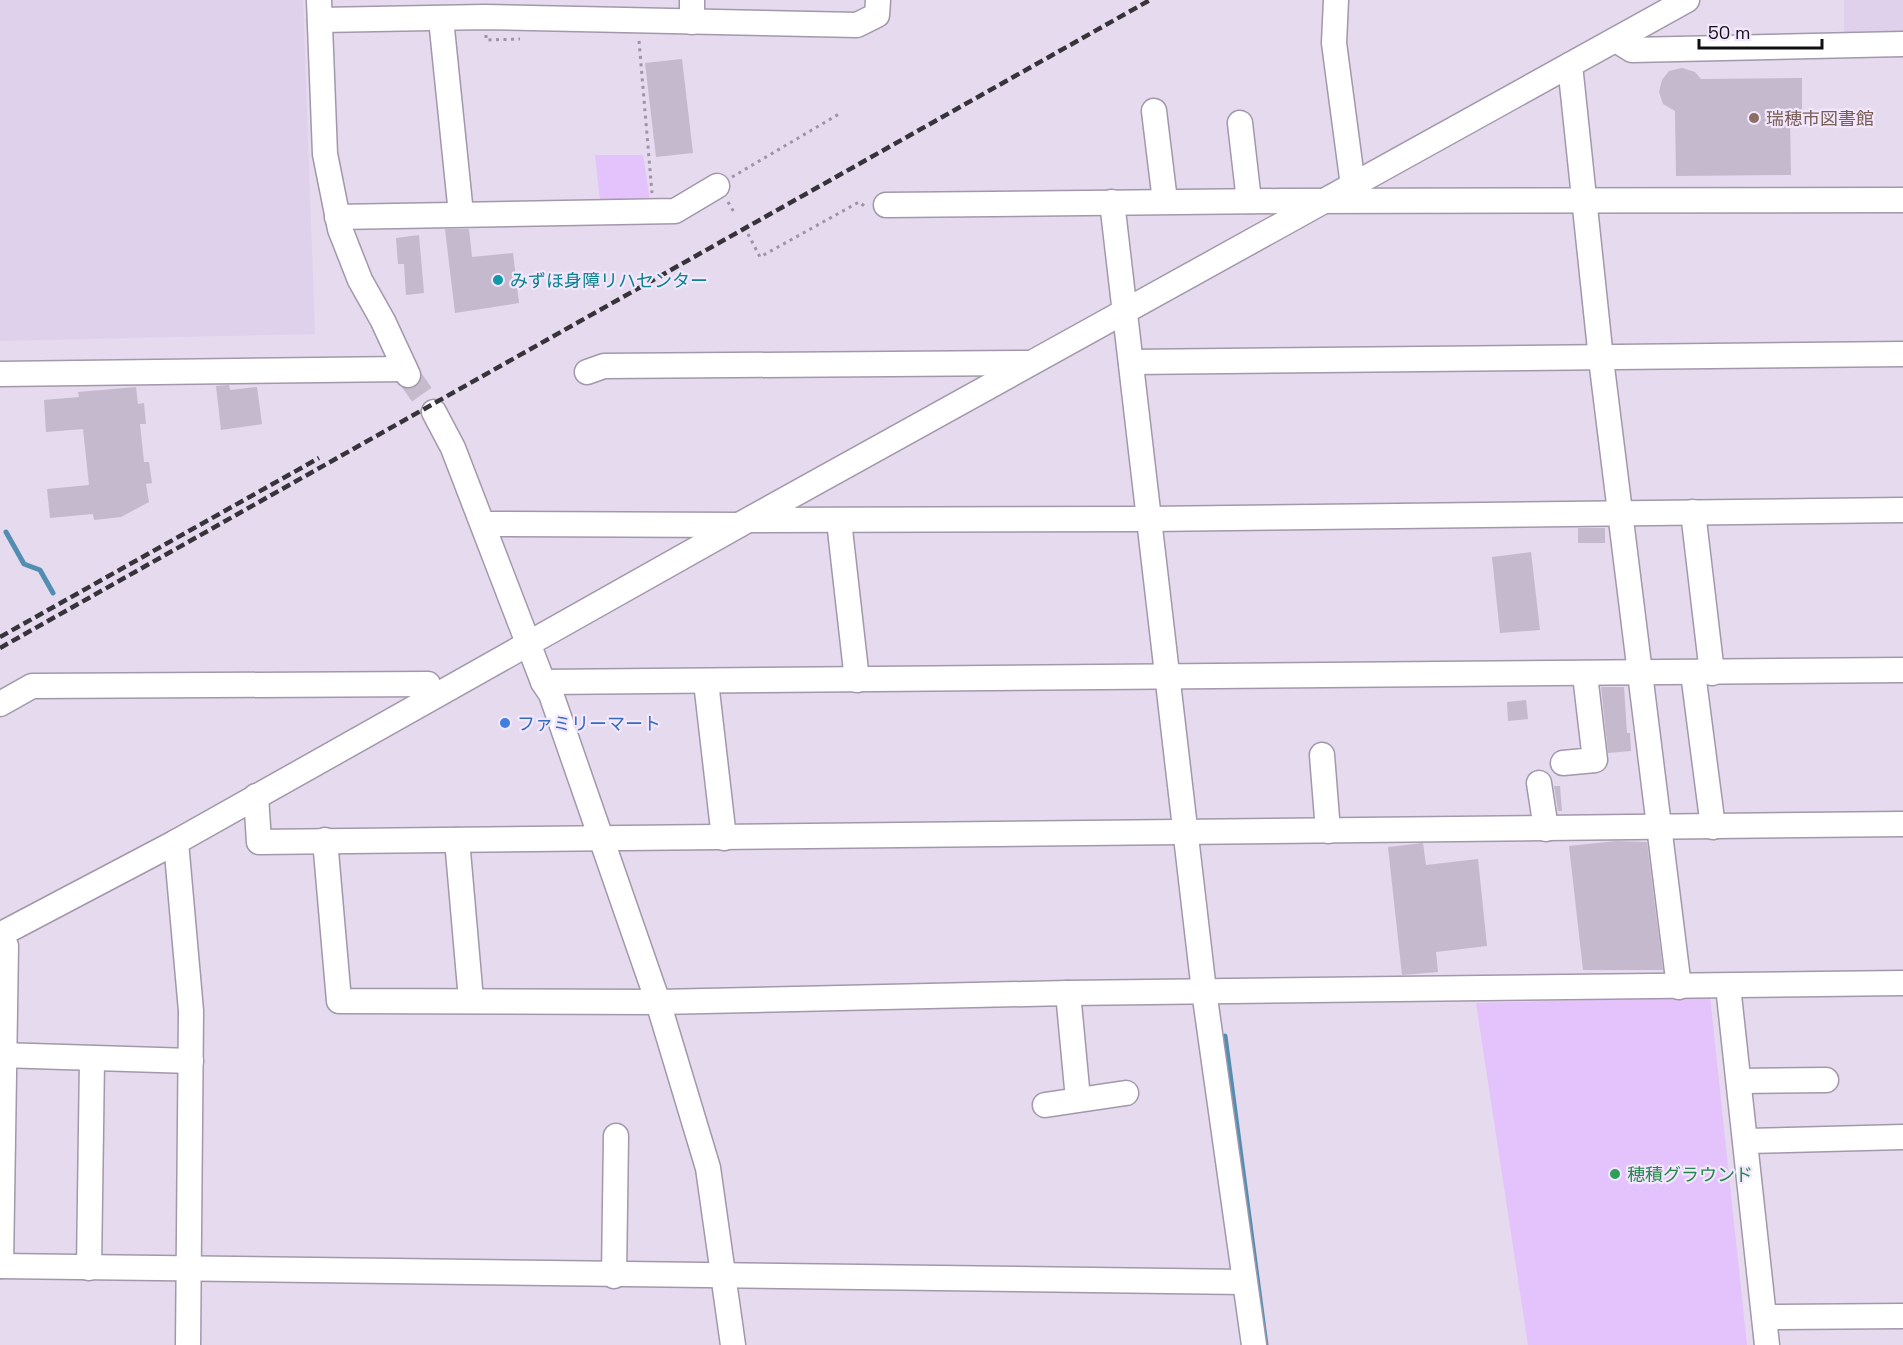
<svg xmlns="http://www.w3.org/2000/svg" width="1903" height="1345" font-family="'Space Grotesk','Noto Sans JP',sans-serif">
<rect width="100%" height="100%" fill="#e5daee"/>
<g fill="#dfd0eb">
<path d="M 0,0 L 303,0 L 315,334 L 0,341 Z"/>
<path d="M 1844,0 L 1903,0 L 1903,38 L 1844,37 Z"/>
</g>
<g fill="#e4c2fc">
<path d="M 595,155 L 643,155 L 650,200 L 600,200 Z"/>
<path d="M 1710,997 L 1747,1345 L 1528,1345 L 1476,1003 Z"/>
</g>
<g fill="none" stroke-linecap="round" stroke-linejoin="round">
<g stroke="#518eb2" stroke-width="5">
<path d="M 6,532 L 24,564 L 40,570 L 53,593"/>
<path d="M 1225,1036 L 1266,1345"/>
</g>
</g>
<g fill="#c4b9cd">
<path d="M 682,59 L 693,153 L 656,157 L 645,63 Z"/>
<path d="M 1682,68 L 1695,72 L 1701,79 L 1802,78 L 1802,120 L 1790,120 L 1791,175 L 1676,176 L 1675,111 L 1663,104 L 1659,92 L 1662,80 L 1669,71 Z"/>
<path d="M 445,229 L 469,229 L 472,257 L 513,253 L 519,303 L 455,313 Z"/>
<path d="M 419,235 L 424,293 L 406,295 L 404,264 L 398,264 L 396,238 Z"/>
<path d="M 229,385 L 230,390 L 257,387 L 262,424 L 221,430 L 216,386 Z"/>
<path d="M 136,387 L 138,404 L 144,403 L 146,424 L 140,424 L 144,462 L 149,462 L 152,483 L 146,484 L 149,502 L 121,517 L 94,520 L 93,514 L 50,518 L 47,489 L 89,485 L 83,429 L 46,432 L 44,400 L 79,397 L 78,392 Z"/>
<rect x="1578" y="528" width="27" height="15"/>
<path d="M 1531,552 L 1540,630 L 1500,633 L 1492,557 Z"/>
<path d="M 1601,687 L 1624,687 L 1627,733 L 1630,733 L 1631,751 L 1608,753 Z"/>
<path d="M 1526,700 L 1528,719 L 1508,721 L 1507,702 Z"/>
<path d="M 1554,786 L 1560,786 L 1562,811 L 1558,811 Z"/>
<path d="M 1616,841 L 1647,842 L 1663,970 L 1583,970 L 1569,846 Z"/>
<path d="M 1423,843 L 1426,865 L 1478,859 L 1487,946 L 1436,952 L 1438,972 L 1402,975 L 1388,847 Z"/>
</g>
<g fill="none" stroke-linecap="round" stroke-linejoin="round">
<path stroke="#c5bbcd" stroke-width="24" stroke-dasharray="24 12" stroke-linecap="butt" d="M 408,375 L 434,412"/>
<g stroke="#a398ab" stroke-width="27">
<g id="minor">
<path d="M 319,0 L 325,154 L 340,229 L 360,280 L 383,321 L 408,375"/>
<path d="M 692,0 L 692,22"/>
<path d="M 1336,0 L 1334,43 L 1353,186"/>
<path d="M 441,19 L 461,214"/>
<path d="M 320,20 L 485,17 L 857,25 L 877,15 L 878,0"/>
<path d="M 1616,40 L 1632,50 L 1903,44"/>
<path d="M 1570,65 L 1601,359 L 1679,987"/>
<path d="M 1154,111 L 1165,201"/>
<path d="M 1240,123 L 1249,201"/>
<path d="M 1112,202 L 1204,991 L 1254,1345"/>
<path d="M 886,205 L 1283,201 L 1903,200"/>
<path d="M 337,217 L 675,211 L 717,186"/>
<path d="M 1131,362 L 1903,354"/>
<path d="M 587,372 L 604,366 L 1028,363"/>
<path d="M 0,374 L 405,369"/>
<path d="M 434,412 L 453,448 L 543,682 L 551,694 L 658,1002 L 708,1168 L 733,1345"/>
<path d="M 1693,512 L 1712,673"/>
<path d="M 750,520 L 1148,519 L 1903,510"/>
<path d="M 839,521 L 857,680"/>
<path d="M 483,524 L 739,525"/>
<path d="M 1693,673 L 1713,827"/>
<path d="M 543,682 L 1903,670"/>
<path d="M 706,682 L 724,838"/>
<path d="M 0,704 L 32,686 L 428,684"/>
<path d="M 1322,755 L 1328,831"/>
<path d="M 1563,763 L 1595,760 L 1585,675"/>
<path d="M 1539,783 L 1546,829"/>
<path d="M 256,796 L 259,842 L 1903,824"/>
<path d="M 325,840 L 339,1001 L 658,1002 L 1068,993 L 1903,983"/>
<path d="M 457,840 L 471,1000"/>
<path d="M 176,842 L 191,1011 L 188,1345"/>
<path d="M 0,938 L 7,931 L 176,842 L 748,520 L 1687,0"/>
<path d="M 1728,986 L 1767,1345"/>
<path d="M 1068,993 L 1078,1099"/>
<path d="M 0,1055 L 191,1061"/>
<path d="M 1740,1081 L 1826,1080"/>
<path d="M 1045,1105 L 1126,1093"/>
<path d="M 1746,1141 L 1903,1137"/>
<path d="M 0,1266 L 1244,1282"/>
<path d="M 1,1266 L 6,946 L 2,937"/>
<path d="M 89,1268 L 92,1059"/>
<path d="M 614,1276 L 616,1136"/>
<path d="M 1765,1317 L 1903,1316"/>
</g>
</g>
<g stroke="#9d94a4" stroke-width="3" stroke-dasharray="3 4.5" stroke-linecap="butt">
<path d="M 486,35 L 486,40 L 520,39"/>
<path d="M 639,41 L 652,193"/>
<path d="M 732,177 L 839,114"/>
<path d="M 728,202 L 735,214"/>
<path d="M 748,234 L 760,257 L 859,202 L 867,208"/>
</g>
<use href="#minor" stroke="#fff" stroke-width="24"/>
<g stroke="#37333b" stroke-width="4.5" stroke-dasharray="9 4.5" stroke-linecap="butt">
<path d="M 0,637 L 319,458"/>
<path d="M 0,648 L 1150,0"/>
</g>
</g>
<circle fill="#8d6e63" stroke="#f2e7fc" stroke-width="2" cx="1754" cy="118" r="6"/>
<circle fill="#0f9aa8" stroke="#f2e7fc" stroke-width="2" cx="498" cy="280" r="6"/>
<circle fill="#3f7fe0" stroke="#f2e7fc" stroke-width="2" cx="505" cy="723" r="6"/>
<circle fill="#2e9e5b" stroke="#f2e7fc" stroke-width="2" cx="1615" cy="1174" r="6"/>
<g text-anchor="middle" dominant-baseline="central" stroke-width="4.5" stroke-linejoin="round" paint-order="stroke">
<g font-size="18" fill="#785e54" stroke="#f2e7fc" text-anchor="start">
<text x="1766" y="118">瑞穂市図書館</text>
</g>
<g font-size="18" fill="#0d838f" stroke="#f2e7fc" text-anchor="start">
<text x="510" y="280">みずほ身障リハセンター</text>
</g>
<g font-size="18" fill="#366cbe" stroke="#f2e7fc" text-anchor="start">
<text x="517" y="723">ファミリーマート</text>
</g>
<g font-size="18" fill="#27864d" stroke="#f2e7fc" text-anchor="start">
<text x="1627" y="1174">穂積グラウンド</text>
</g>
</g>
<path d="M1699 39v9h123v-9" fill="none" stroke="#110e14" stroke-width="3"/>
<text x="1708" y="39" font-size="18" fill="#110e14" stroke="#f2e7fc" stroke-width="4.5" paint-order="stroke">50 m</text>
</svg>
